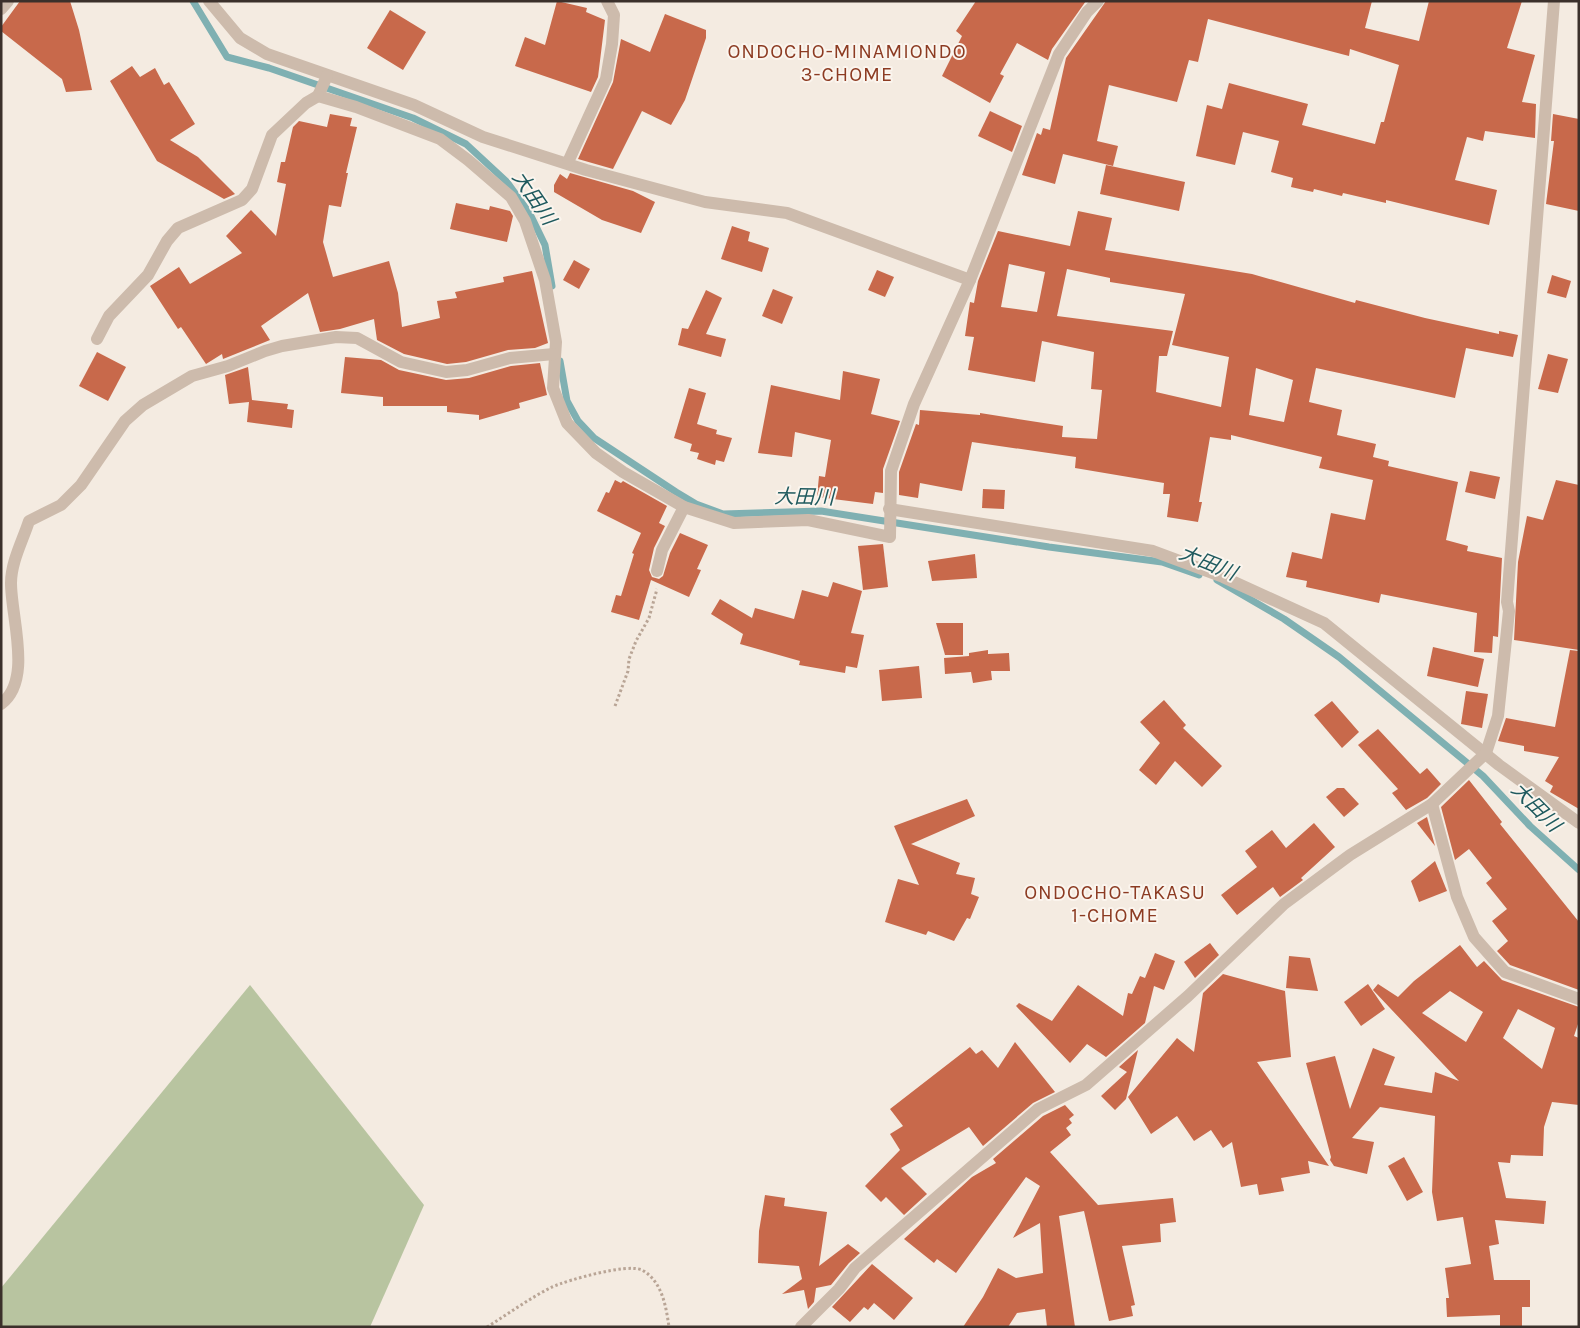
<svg xmlns="http://www.w3.org/2000/svg" width="1580" height="1328" font-family="Karla,'Noto Sans JP',sans-serif">
<rect width="100%" height="100%" fill="#f4ebe1"/>
<path fill="#b8c4a0" d="M 250,985 L 424,1205 L 370,1327 L 1,1327 L 1,1288 Z"/>
<g fill="none" stroke-linecap="round" stroke-linejoin="round">
<g stroke="#7fb0b2" stroke-width="7">
<path d="M 193,1 L 227,57 L 269,68 L 413,118 L 466,144 L 507,182 L 530,214 L 545,245 L 552,286"/>
<path d="M 560,361 L 567,401 L 578,421 L 594,438 L 676,492 L 696,504 L 723,514 L 821,511 L 1049,547 L 1162,562 L 1199,575"/>
<path d="M 1217,580 L 1284,619 L 1339,657 L 1483,776 L 1530,826 L 1579,870"/>
</g>
</g>
<g fill="#c8694b" fill-rule="evenodd">
<path d="M 20,1 L 70,1 L 79,30 L 92,90 L 66,92 L 62,79 L 1,31 L 1,27 Z"/>
<path d="M 557,1 L 587,8 L 586,12 L 605,20 L 598,77 L 591,92 L 515,66 L 525,37 L 545,45 Z"/>
<path d="M 976,1 L 1086,1 L 1052,49 L 1048,60 L 1017,43 L 1000,74 L 1004,76 L 990,103 L 942,76 L 962,36 L 956,31 Z"/>
<path d="M 1106,1 L 1372,1 L 1365,28 L 1419,41 L 1429,1 L 1522,1 L 1507,48 L 1535,55 L 1522,102 L 1536,104 L 1535,138 L 1485,131 L 1483,141 L 1467,137 L 1455,180 L 1497,190 L 1489,225 L 1386,200 L 1386,203 L 1343,193 L 1342,196 L 1314,189 L 1313,192 L 1291,187 L 1293,178 L 1271,172 L 1279,141 L 1243,132 L 1235,165 L 1196,156 L 1207,105 L 1222,109 L 1229,83 L 1308,104 L 1302,125 L 1375,144 L 1381,122 L 1384,122 L 1399,65 L 1350,49 L 1349,56 L 1208,19 L 1198,62 L 1189,60 L 1177,102 L 1109,85 L 1097,141 L 1118,146 L 1113,166 L 1063,154 L 1055,184 L 1022,175 L 1037,133 L 1041,135 L 1043,128 L 1050,130 L 1066,58 Z"/>
<path d="M 390,10 L 426,32 L 403,70 L 367,48 Z"/>
<path d="M 665,14 L 706,30 L 706,38 L 685,100 L 671,125 L 642,111 L 613,169 L 578,159 L 613,82 L 621,39 L 650,52 Z"/>
<path d="M 132,66 L 140,77 L 155,68 L 164,85 L 169,82 L 195,124 L 170,140 L 198,157 L 235,194 L 224,199 L 157,161 L 110,81 Z"/>
<path d="M 990,111 L 1022,126 L 1012,152 L 978,136 Z"/>
<path d="M 330,114 L 352,118 L 350,126 L 357,127 L 346,173 L 348,173 L 341,207 L 329,205 L 323,242 L 333,277 L 389,261 L 398,293 L 402,327 L 440,318 L 437,301 L 457,298 L 455,292 L 504,282 L 503,277 L 532,271 L 548,343 L 535,348 L 508,350 L 466,362 L 447,364 L 404,354 L 377,340 L 374,319 L 340,329 L 320,332 L 308,293 L 261,326 L 270,340 L 223,359 L 222,354 L 206,364 L 181,327 L 178,329 L 150,286 L 179,267 L 190,284 L 242,253 L 226,236 L 251,210 L 276,236 L 286,184 L 277,182 L 281,162 L 285,162 L 293,127 L 299,121 L 327,127 Z"/>
<path d="M 1553,114 L 1579,119 L 1579,211 L 1546,204 L 1554,141 L 1551,141 Z"/>
<path d="M 1106,165 L 1185,182 L 1179,211 L 1100,194 Z"/>
<path d="M 570,173 L 633,191 L 655,202 L 641,233 L 602,220 L 554,192 L 554,185 L 560,174 L 567,179 Z"/>
<path d="M 456,203 L 489,210 L 490,206 L 510,211 L 513,216 L 507,242 L 450,229 Z"/>
<path d="M 1078,211 L 1112,218 L 1105,250 L 1252,274 L 1355,303 L 1356,300 L 1425,318 L 1499,334 L 1499,331 L 1518,335 L 1513,357 L 1466,348 L 1455,398 L 1316,368 L 1309,402 L 1342,410 L 1337,435 L 1376,444 L 1373,457 L 1389,461 L 1388,466 L 1458,482 L 1446,540 L 1468,546 L 1467,551 L 1502,558 L 1498,637 L 1493,636 L 1492,653 L 1474,652 L 1477,613 L 1381,594 L 1379,603 L 1306,587 L 1307,581 L 1286,577 L 1292,552 L 1322,559 L 1331,513 L 1365,520 L 1373,480 L 1319,468 L 1322,457 L 1231,435 L 1231,440 L 1210,437 L 1199,502 L 1202,502 L 1198,522 L 1167,517 L 1170,494 L 1163,494 L 1164,483 L 1075,468 L 1076,457 L 972,442 L 962,491 L 920,483 L 918,498 L 899,495 L 899,472 L 916,424 L 919,425 L 920,410 L 980,415 L 980,413 L 1063,426 L 1062,437 L 1097,439 L 1102,390 L 1091,389 L 1094,352 L 1042,341 L 1035,382 L 968,370 L 974,337 L 965,336 L 970,302 L 974,303 L 978,281 L 998,231 L 1070,246 ZM 1009,264 L 1045,272 L 1037,312 L 1001,307 ZM 1067,269 L 1110,278 L 1110,282 L 1185,294 L 1172,345 L 1229,357 L 1221,407 L 1156,392 L 1159,356 L 1167,356 L 1173,331 L 1057,316 ZM 1256,368 L 1293,380 L 1284,422 L 1249,415 Z"/>
<path d="M 732,226 L 750,232 L 748,241 L 769,248 L 762,272 L 721,259 Z"/>
<path d="M 574,260 L 590,269 L 579,289 L 563,280 Z"/>
<path d="M 877,270 L 894,277 L 885,297 L 868,290 Z"/>
<path d="M 1552,275 L 1571,281 L 1566,298 L 1547,293 Z"/>
<path d="M 773,289 L 793,297 L 782,324 L 762,316 Z"/>
<path d="M 706,290 L 722,298 L 706,334 L 726,339 L 721,357 L 678,345 L 682,328 L 688,329 Z"/>
<path d="M 97,352 L 126,367 L 108,401 L 79,386 Z"/>
<path d="M 1548,354 L 1568,359 L 1558,393 L 1538,389 Z"/>
<path d="M 345,357 L 381,360 L 399,370 L 446,380 L 469,378 L 511,366 L 540,363 L 547,395 L 519,403 L 520,408 L 479,420 L 479,415 L 447,412 L 447,406 L 383,406 L 383,397 L 341,393 Z"/>
<path d="M 248,367 L 252,400 L 288,404 L 287,409 L 294,410 L 292,428 L 247,422 L 249,402 L 229,404 L 225,375 Z"/>
<path d="M 843,371 L 880,379 L 871,414 L 900,421 L 883,469 L 883,493 L 875,492 L 873,504 L 817,497 L 819,476 L 825,477 L 831,440 L 795,432 L 792,457 L 758,453 L 771,385 L 840,400 Z"/>
<path d="M 689,388 L 706,393 L 697,424 L 717,430 L 716,434 L 732,438 L 724,462 L 716,460 L 715,465 L 697,459 L 699,453 L 690,451 L 692,444 L 674,438 Z"/>
<path d="M 1470,471 L 1500,477 L 1495,499 L 1465,492 Z"/>
<path d="M 615,480 L 621,483 L 623,481 L 667,506 L 659,523 L 665,526 L 654,548 L 649,570 L 652,577 L 659,579 L 663,576 L 670,553 L 680,533 L 708,545 L 697,569 L 701,570 L 689,597 L 651,580 L 639,620 L 611,612 L 616,595 L 621,596 L 634,554 L 632,553 L 641,533 L 597,511 L 606,492 L 609,493 Z"/>
<path d="M 1556,480 L 1579,485 L 1579,650 L 1514,640 L 1518,562 L 1527,516 L 1543,520 Z"/>
<path d="M 983,489 L 1005,490 L 1004,509 L 982,508 Z"/>
<path d="M 883,544 L 888,587 L 863,590 L 858,546 Z"/>
<path d="M 975,554 L 977,578 L 932,581 L 928,561 Z"/>
<path d="M 833,582 L 862,591 L 851,633 L 864,635 L 857,668 L 846,666 L 845,673 L 799,665 L 800,661 L 740,644 L 743,634 L 711,614 L 720,599 L 752,618 L 755,608 L 794,619 L 802,590 L 828,597 Z"/>
<path d="M 936,623 L 963,623 L 963,655 L 945,655 Z"/>
<path d="M 1433,647 L 1484,659 L 1478,687 L 1427,676 Z"/>
<path d="M 988,650 L 988,654 L 1009,653 L 1010,671 L 991,671 L 992,680 L 973,683 L 971,672 L 945,674 L 944,658 L 969,656 L 969,653 Z"/>
<path d="M 1570,650 L 1579,651 L 1579,809 L 1550,792 L 1553,786 L 1545,781 L 1559,757 L 1524,751 L 1524,746 L 1498,741 L 1506,718 L 1555,727 Z"/>
<path d="M 919,666 L 922,698 L 882,701 L 879,670 Z"/>
<path d="M 1466,691 L 1488,694 L 1482,728 L 1461,724 Z"/>
<path d="M 1164,700 L 1186,725 L 1183,728 L 1222,766 L 1202,787 L 1175,761 L 1156,785 L 1139,770 L 1160,743 L 1140,722 Z"/>
<path d="M 1332,701 L 1359,732 L 1342,748 L 1314,715 Z"/>
<path d="M 1378,729 L 1420,774 L 1427,768 L 1441,784 L 1427,798 L 1406,810 L 1392,793 L 1398,789 L 1358,745 Z"/>
<path d="M 1469,780 L 1502,822 L 1500,824 L 1579,922 L 1579,990 L 1510,965 L 1497,951 L 1508,941 L 1492,921 L 1507,909 L 1486,883 L 1492,878 L 1469,849 L 1455,860 L 1441,807 Z"/>
<path d="M 1337,788 L 1344,788 L 1359,804 L 1344,817 L 1326,797 Z"/>
<path d="M 967,799 L 975,816 L 911,844 L 960,863 L 956,874 L 975,878 L 971,894 L 979,897 L 970,919 L 967,918 L 954,941 L 928,931 L 926,935 L 885,922 L 898,879 L 919,885 L 894,826 Z"/>
<path d="M 1427,817 L 1435,846 L 1417,823 Z"/>
<path d="M 1314,823 L 1335,847 L 1301,878 L 1303,880 L 1280,897 L 1273,887 L 1237,915 L 1221,895 L 1257,867 L 1245,851 L 1272,830 L 1286,848 Z"/>
<path d="M 1435,861 L 1447,891 L 1419,902 L 1411,881 Z"/>
<path d="M 1210,943 L 1219,955 L 1195,978 L 1184,962 Z"/>
<path d="M 1460,945 L 1477,967 L 1484,961 L 1502,980 L 1579,1007 L 1579,1021 L 1574,1036 L 1579,1038 L 1579,1105 L 1552,1102 L 1544,1127 L 1543,1156 L 1511,1155 L 1510,1163 L 1498,1162 L 1506,1198 L 1546,1201 L 1544,1224 L 1495,1220 L 1499,1244 L 1489,1246 L 1494,1280 L 1530,1280 L 1530,1307 L 1522,1307 L 1522,1327 L 1500,1327 L 1500,1315 L 1447,1317 L 1446,1298 L 1449,1298 L 1445,1268 L 1471,1264 L 1463,1217 L 1437,1221 L 1432,1192 L 1435,1116 L 1380,1107 L 1352,1138 L 1374,1142 L 1367,1174 L 1334,1166 L 1330,1160 L 1331,1157 L 1306,1063 L 1335,1056 L 1350,1109 L 1373,1048 L 1395,1057 L 1384,1085 L 1432,1093 L 1435,1072 L 1459,1081 L 1373,990 L 1378,984 L 1398,997 L 1414,981 ZM 1450,991 L 1483,1012 L 1466,1042 L 1422,1013 ZM 1518,1009 L 1555,1028 L 1542,1069 L 1503,1038 Z"/>
<path d="M 1155,953 L 1175,961 L 1164,990 L 1154,986 L 1145,1023 L 1106,1057 L 1087,1044 L 1070,1063 L 1016,1006 L 1019,1003 L 1052,1021 L 1078,985 L 1123,1016 L 1128,993 L 1132,994 L 1140,976 L 1145,978 Z"/>
<path d="M 1289,956 L 1310,958 L 1318,991 L 1286,988 Z"/>
<path d="M 1223,974 L 1285,991 L 1291,1057 L 1257,1062 L 1329,1166 L 1308,1161 L 1310,1173 L 1281,1178 L 1284,1191 L 1259,1195 L 1257,1184 L 1241,1187 L 1232,1142 L 1223,1148 L 1211,1130 L 1194,1141 L 1177,1116 L 1151,1134 L 1128,1097 L 1177,1038 L 1194,1052 L 1203,993 Z"/>
<path d="M 1368,984 L 1385,1009 L 1361,1026 L 1344,1002 Z"/>
<path d="M 1015,1042 L 1055,1092 L 1033,1103 L 983,1146 L 969,1127 L 901,1168 L 927,1194 L 904,1215 L 886,1197 L 881,1202 L 865,1186 L 900,1150 L 890,1134 L 903,1126 L 890,1109 L 970,1047 L 976,1054 L 982,1050 L 998,1068 Z"/>
<path d="M 1138,1050 L 1126,1099 L 1115,1110 L 1101,1096 L 1127,1072 L 1119,1067 Z"/>
<path d="M 1065,1105 L 1074,1115 L 1069,1119 L 1072,1123 L 1066,1128 L 1071,1135 L 1050,1152 L 1098,1205 L 1173,1198 L 1176,1222 L 1160,1224 L 1161,1242 L 1122,1246 L 1135,1305 L 1131,1306 L 1133,1316 L 1109,1321 L 1084,1211 L 1059,1216 L 1075,1327 L 1047,1327 L 1045,1309 L 1017,1313 L 1008,1327 L 963,1327 L 983,1297 L 998,1268 L 1016,1278 L 1043,1273 L 1040,1223 L 1013,1238 L 1040,1186 L 1026,1177 L 956,1273 L 937,1259 L 934,1263 L 904,1239 L 972,1177 L 996,1163 L 993,1159 L 1043,1116 Z"/>
<path d="M 1404,1157 L 1423,1192 L 1407,1201 L 1388,1166 Z"/>
<path d="M 765,1195 L 785,1198 L 784,1206 L 827,1212 L 819,1266 L 848,1244 L 860,1253 L 849,1263 L 831,1285 L 816,1288 L 814,1302 L 808,1309 L 804,1290 L 782,1294 L 802,1279 L 799,1266 L 758,1263 L 759,1231 Z"/>
<path d="M 872,1264 L 913,1298 L 894,1320 L 874,1303 L 868,1310 L 864,1307 L 850,1322 L 832,1307 Z"/>
</g>
<g fill="none" stroke-linecap="round" stroke-linejoin="round">
<g stroke="#b9a596" stroke-width="3" stroke-dasharray="2.5 2.5" stroke-linecap="butt">
<path d="M 615,706 L 628,671 L 629,659 L 636,641 L 649,618 L 657,589"/>
<path d="M 487,1327 C 508,1314 530,1298 552,1287 C 568,1280 627,1263 642,1270 C 662,1281 666,1306 669,1327"/>
</g>
<g stroke="#cdbbac" stroke-width="12">
<path d="M 209,1 L 240,38 L 267,54 L 414,105 L 483,137 L 586,170 L 705,202 L 787,213 L 970,280"/>
<path d="M 1,9 L 8,1"/>
<path d="M 327,76 L 318,96 L 356,107 L 440,139 L 468,160 L 511,197 L 525,221 L 545,280 L 556,342 L 553,388 L 567,423 L 596,453 L 623,472 L 684,507 L 734,523 L 808,520 L 890,537 L 891,471 L 914,404 L 970,280 L 1059,54 L 1087,12 L 1098,1"/>
<path d="M 568,162 L 606,79 L 612,44 L 614,15 L 607,1"/>
<path d="M 97,339 L 109,316 L 148,275 L 167,241 L 178,228 L 242,200 L 252,189 L 272,135 L 306,103 L 318,96"/>
<path d="M 889,509 L 1153,551 L 1223,577 L 1324,623 L 1499,765 L 1579,823"/>
<path d="M 657,571 L 662,550 L 684,507"/>
<path d="M 1,704 C 33,680 11,618 11,583 C 11,562 23,540 29,521 L 61,505 L 81,485 L 125,421 L 143,405 L 192,376 L 228,366 L 265,351 L 282,346 L 336,337 L 357,338 L 401,362 L 446,372 L 467,370 L 510,358 L 554,354"/>
<path d="M 1432,804 L 1457,897 L 1474,937 L 1505,972 L 1579,999"/>
<path d="M 801,1327 L 839,1289 L 855,1268 L 1038,1109 L 1086,1085 L 1188,996 L 1284,904 L 1350,855 L 1432,804 L 1486,753 L 1498,716 L 1509,611 L 1507,602 L 1554,1"/>
</g>
</g>
<g text-anchor="middle" dominant-baseline="central" stroke-width="4" stroke-linejoin="round" paint-order="stroke">
<g font-size="20" letter-spacing="1" fill="#8c3b22" stroke="#fbf5ee">
<text x="847" y="51">ONDOCHO-MINAMIONDO<tspan x="847" dy="23">3-CHOME</tspan></text>
<text x="1115" y="892">ONDOCHO-TAKASU<tspan x="1115" dy="23">1-CHOME</tspan></text>
</g>
<g font-size="20" font-style="italic" fill="#1f5a5e" stroke="#fbf5ee">
<text transform="translate(534 198) rotate(56)">大田川</text>
<text transform="translate(804 497) rotate(1)">大田川</text>
<text transform="translate(1208 563) rotate(22)">大田川</text>
<text transform="translate(1536 807) rotate(45)">大田川</text>
</g>
</g>
<rect width="1580" height="1328" fill="none" stroke="#3b302b" stroke-width="5"/>
</svg>
